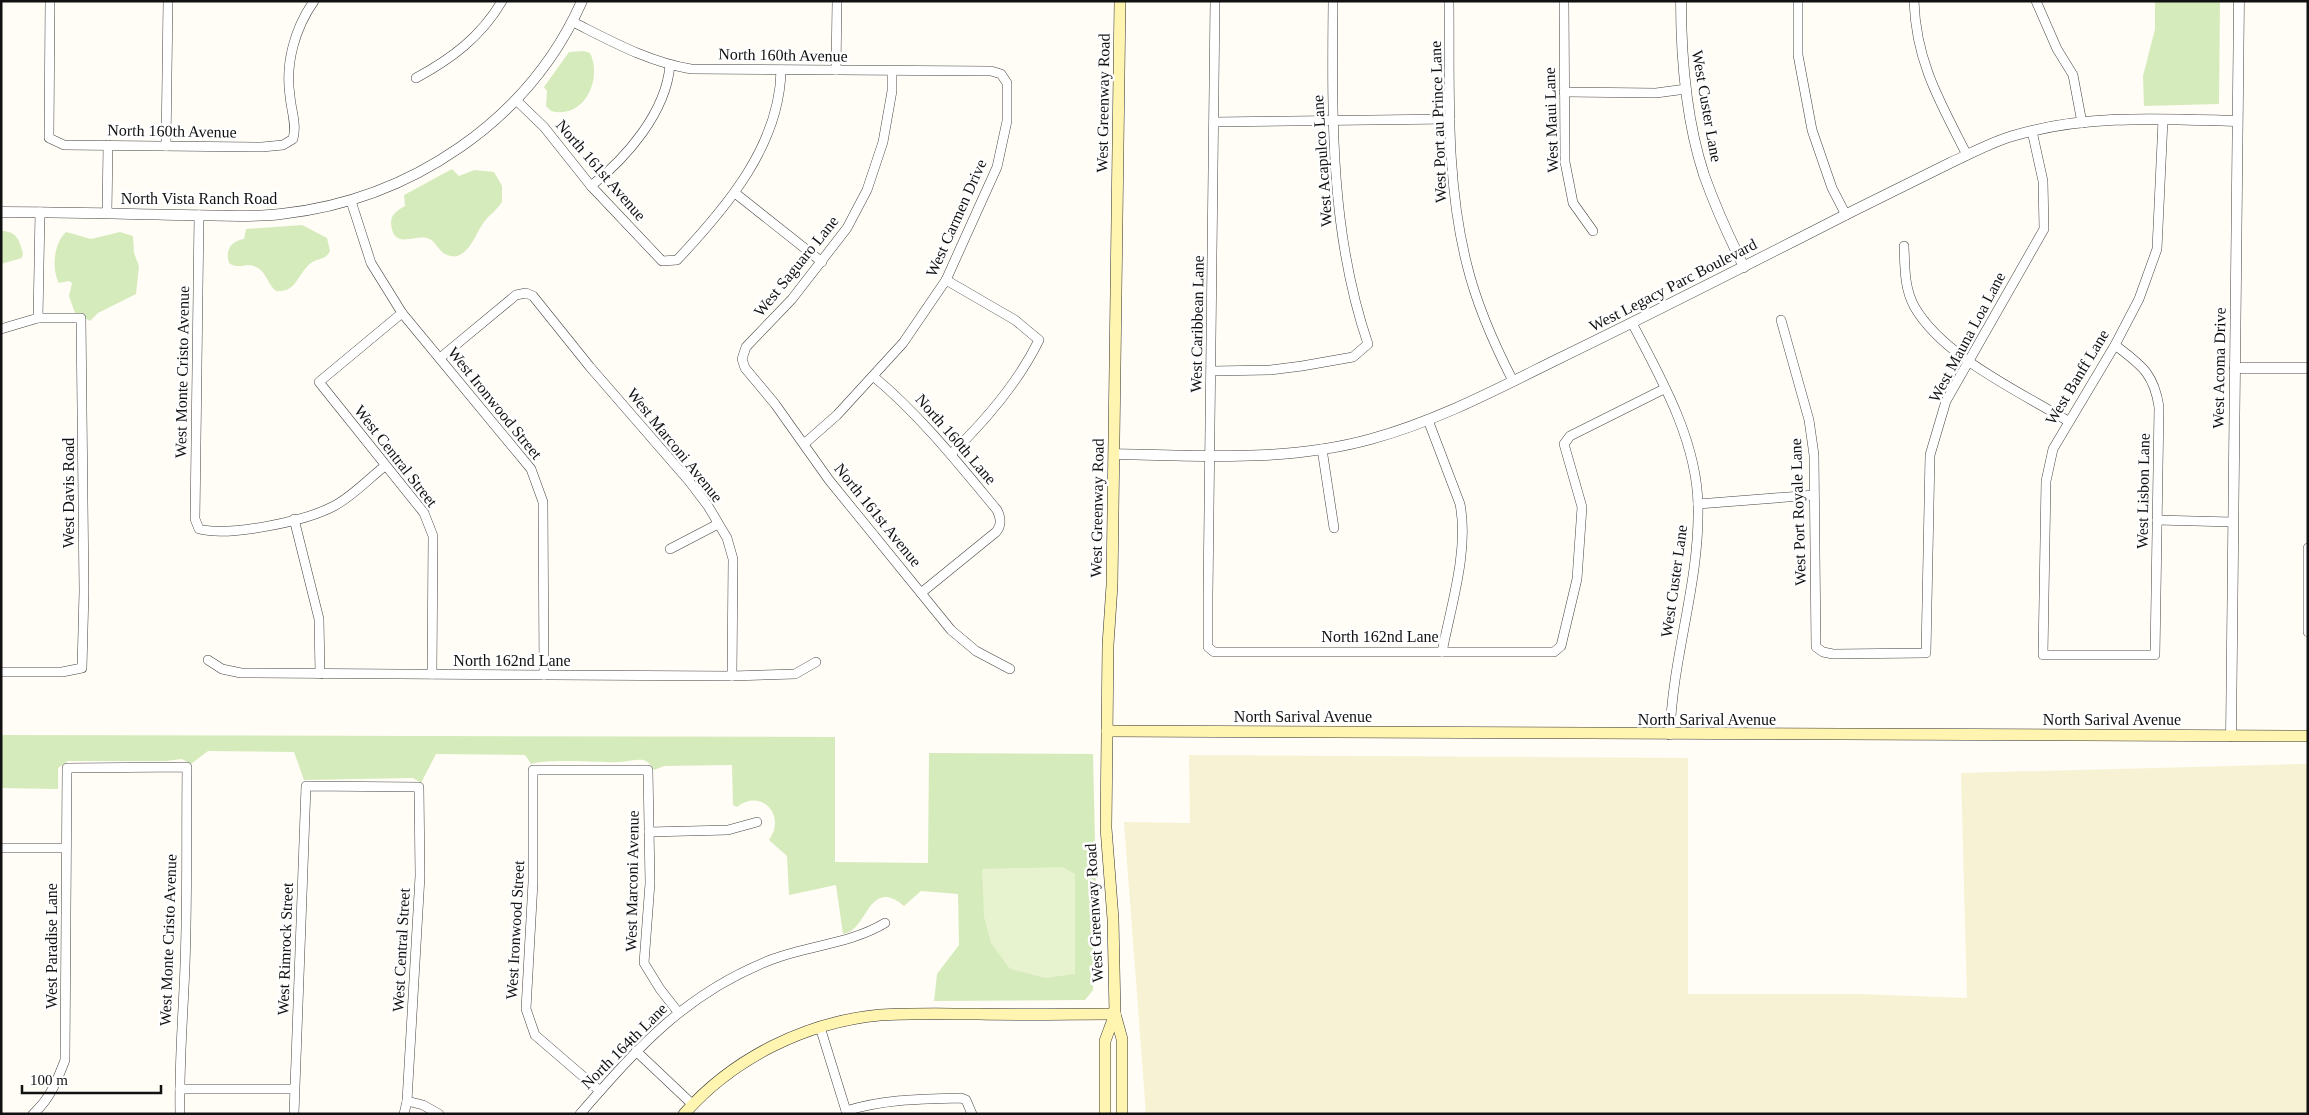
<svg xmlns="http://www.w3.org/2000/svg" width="2309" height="1115" font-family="'Times New Roman',serif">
<rect width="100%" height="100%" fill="#fffdf5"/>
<path fill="#f6f2d3" d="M 1189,755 L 1688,758 L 1688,994 L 1860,994 L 1967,998 L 1961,773 L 2308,764 L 2308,1114 L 1146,1114 L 1124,822 L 1190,823 Z"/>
<g fill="#d6ebbc">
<path d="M 2155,1 L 2220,1 L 2219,104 L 2144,106 L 2143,76 L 2155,29 Z"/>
<path d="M 584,51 L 590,53 C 603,79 584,120 551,111 L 546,106 L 547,91 L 544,87 L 569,52 Z"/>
<path d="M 452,169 L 459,176 L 474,170 L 494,172 L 502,186 L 502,202 C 497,210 489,215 484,222 C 475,234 467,263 447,255 C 438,252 436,240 427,238 C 413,235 393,250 391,223 C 391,214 398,210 405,206 L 404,195 Z"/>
<path d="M 302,225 L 327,238 L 330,251 C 326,260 318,258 311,263 C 297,274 297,293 276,291 C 268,285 266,271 256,267 C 247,262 238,270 229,263 C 225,250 231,241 244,239 L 246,229 Z"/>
<path d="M 1,231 C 17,231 19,240 23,253 L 22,258 L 1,264 Z"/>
<path d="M 66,232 L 91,239 L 120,232 L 133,236 L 134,253 L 139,266 L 136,294 L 98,313 L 90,321 L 75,313 L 69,296 L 72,283 L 69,281 L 59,283 C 51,269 54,243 66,232 Z"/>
<path d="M 1,735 L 835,737 L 835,862 L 928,863 L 929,753 L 1093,754 L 1096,885 L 1093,909 L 1093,990 L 1085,1000 L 934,1001 L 937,974 L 959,945 L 958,894 L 921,891 L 904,906 C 868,876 868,931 843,934 L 836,885 L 789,895 L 787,856 L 769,840 C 787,815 761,788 737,807 L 733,805 L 732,765 L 664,766 L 654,770 C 651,765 649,762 643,760 C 635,759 627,762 620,762 C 597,763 550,758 531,764 L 525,755 L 436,754 L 421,783 L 413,778 L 304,780 L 294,752 L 208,751 L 191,764 L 182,759 L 166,761 L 68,761 L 58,768 L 58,789 L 1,788 Z"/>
</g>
<path fill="#e7f2ce" d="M 1062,867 L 1075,874 L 1075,974 L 1045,978 L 1010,969 L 991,943 L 984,917 L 982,869 Z"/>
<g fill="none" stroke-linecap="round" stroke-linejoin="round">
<g stroke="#444" stroke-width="10">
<g id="minor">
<path d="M 50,1 L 49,138 L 64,145 L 262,147 L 283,145 L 293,139 C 297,124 291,110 290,96 C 285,63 295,28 314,1"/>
<path d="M 1215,1 L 1208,595 L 1208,647 L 1214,652 L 1554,652 L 1561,646 L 1577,579 L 1582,507 L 1564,444 L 1570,436 L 1664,389"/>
<path d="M 1449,1 C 1450,89 1445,179 1467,265 C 1477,306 1494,344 1513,381"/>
<path d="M 1564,1 L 1565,162 L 1573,203 L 1593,231"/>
<path d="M 1798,1 L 1798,55 L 1812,130 L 1832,188 L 1846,215"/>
<path d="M 1914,1 C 1916,62 1940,102 1967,155"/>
<path d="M 2036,1 L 2057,49 L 2073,75 L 2082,123"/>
<path d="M 573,22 C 611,41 648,62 691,69 L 991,71 L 1001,74 L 1007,83 L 1007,121 L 997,167 L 946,280 L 903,343 L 837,415 L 804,444"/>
<path d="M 836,70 L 837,1"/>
<path d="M 892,71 L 892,91 L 883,142 L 867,190 L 847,228 L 792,299 L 746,347 L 742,359 L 745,368 L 775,404 L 829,480 L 951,630 L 976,651 L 1010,669"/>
<path d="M 416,78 C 451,59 481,37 502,1"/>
<path d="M 1564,92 L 1656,93 L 1686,89"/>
<path d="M 516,100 L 544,127 L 591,186 L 662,261 L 677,260 C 726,208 780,145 781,70"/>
<path d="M 1214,122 L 1450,119"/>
<path d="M 166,146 L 168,1"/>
<path d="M 591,186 C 626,158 666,113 670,65"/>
<path d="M 735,193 L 822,262"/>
<path d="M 351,201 L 371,263 L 402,313 L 531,469 L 543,502 L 544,675"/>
<path d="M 107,213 L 108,145"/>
<path d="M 199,215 L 195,519 L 199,529 C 230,537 306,521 334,506 C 353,496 368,479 385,466"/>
<path d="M 1904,246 C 1905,267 1904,287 1914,306 C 1942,356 2020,392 2068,421"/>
<path d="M 946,280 L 1015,320 L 1039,340 C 1018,383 985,421 951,454"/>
<path d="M 402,313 L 319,382 L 424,513 L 433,536 L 432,674"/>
<path d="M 38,318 L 40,212"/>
<path d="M 1781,320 L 1809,420 L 1814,455 L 1816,647 L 1823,652 L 1833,654 L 1926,653 L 1930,455 L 1946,401 L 2044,229 L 2043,181 L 2032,131"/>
<path d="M 1632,323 C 1661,378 1697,441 1698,505 C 1700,583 1672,657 1670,735"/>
<path d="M 1,329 L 38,318 L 81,318 L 84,591 L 82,668 L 62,672 L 1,672"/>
<path d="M 2115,345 C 2141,365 2154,373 2159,407 L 2155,655 L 2043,655 L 2046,481 L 2053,449 L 2115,345 L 2139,299 L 2157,249 L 2163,120"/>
<path d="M 440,358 L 516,295 L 526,293 L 533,296 L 590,367 L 689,481 L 708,506 L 727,538 L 733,559 L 732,676"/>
<path d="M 1212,371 L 1270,370 L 1302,366 L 1353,357 L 1368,344 C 1330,233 1332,118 1333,1"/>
<path d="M 873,376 C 920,415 958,463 997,510 C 1001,518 1002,525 996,532 L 921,593"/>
<path d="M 1428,420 L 1460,504 C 1469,550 1451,606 1442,652"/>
<path d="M 1322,449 L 1334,528"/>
<path d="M 1698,504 L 1814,495"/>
<path d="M 294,519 L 319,619 L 320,674"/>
<path d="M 2157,520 L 2232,522"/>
<path d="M 2308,548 L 2308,632"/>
<path d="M 670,549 L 718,524"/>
<path d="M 208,660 L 222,669 L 241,673 L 732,676 L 795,674 L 816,662"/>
<path d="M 649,832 L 728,830 L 757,822"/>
<path d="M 1,848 L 66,848"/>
<path d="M 820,1027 L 847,1114"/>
<path d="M 636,1051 L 692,1104"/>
<path d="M 180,1089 L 294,1089"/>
<path d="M 600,1091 L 535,1035 L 526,1009 L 533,882 L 533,770 L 648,770 L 650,883 L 644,963 L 660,989 L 678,1012"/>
<path d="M 407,1101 L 423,1105 L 439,1114"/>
<path d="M 846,1111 C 884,1099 921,1099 961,1098 L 966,1100 L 972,1114"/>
<path d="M 33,1114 C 50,1099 57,1081 65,1060 L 67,768 L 187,767 C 186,841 188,915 184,988 C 182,1030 179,1072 180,1114"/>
<path d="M 294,1114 L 306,786 L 419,787 L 420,876 L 407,1101 L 404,1114"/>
<path d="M 580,1114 C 639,1046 687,992 773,959 C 810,945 850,944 885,923"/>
</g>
</g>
<g stroke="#444" stroke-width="11">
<g id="tertiary">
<path d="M 1681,1 C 1681,59 1686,120 1704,175 C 1715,206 1729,237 1744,267"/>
<path d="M 1,212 C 62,212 122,214 183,215 C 216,215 249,218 281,214 C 410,200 529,121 582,1"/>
<path d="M 2235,368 L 2308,368"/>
<path d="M 1114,454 C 1200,456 1288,462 1371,439 C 1437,421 1497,389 1558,359 C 1657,311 1755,261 1853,211 C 1886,195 1918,179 1950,163 C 1972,153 1993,141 2016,135 C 2088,114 2164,119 2237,121"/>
<path d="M 2231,736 L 2239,1"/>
</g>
</g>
<g stroke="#333" stroke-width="12">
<g id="secondary">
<path d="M 1120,1 L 1112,585 L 1108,645 L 1106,828 L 1113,919 L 1115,1014 L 1122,1039 L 1122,1114"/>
<path d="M 1107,731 L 2308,736"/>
<path d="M 684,1114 C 733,1058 806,1022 880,1015 C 912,1013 946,1014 979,1014 C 1024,1015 1070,1014 1115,1014"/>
<path d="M 1105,1114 L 1105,1041 L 1115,1014"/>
</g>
</g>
<use href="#minor" stroke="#fff" stroke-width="9"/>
<use href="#tertiary" stroke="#fff" stroke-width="10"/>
<use href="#secondary" stroke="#fff4b0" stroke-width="11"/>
</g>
<g text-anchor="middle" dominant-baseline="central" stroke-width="5" stroke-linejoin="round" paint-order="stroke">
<g font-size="16" fill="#111" stroke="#fff">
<text transform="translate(783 55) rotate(1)">North 160th Avenue</text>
<text transform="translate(1103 103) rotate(-89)">West Greenway Road</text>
<text transform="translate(1707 106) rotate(80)">West Custer Lane</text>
<text transform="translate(1551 120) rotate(-92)">West Maui Lane</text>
<text transform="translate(1438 122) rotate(-92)">West Port au Prince Lane</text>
<text transform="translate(172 131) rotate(1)">North 160th Avenue</text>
<text transform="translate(1322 161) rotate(-94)">West Acapulco Lane</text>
<text transform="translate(601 170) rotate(49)">North 161st Avenue</text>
<text x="199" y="198">North Vista Ranch Road</text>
<text transform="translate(956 218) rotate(-66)">West Carmen Drive</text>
<text transform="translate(796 266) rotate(-51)">West Saguaro Lane</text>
<text transform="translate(1673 285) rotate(-27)">West Legacy Parc Boulevard</text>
<text transform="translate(1197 324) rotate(-89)">West Caribbean Lane</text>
<text transform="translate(1967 337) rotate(-62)">West Mauna Loa Lane</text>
<text transform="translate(2219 368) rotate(-89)">West Acoma Drive</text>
<text transform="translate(182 372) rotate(-89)">West Monte Cristo Avenue</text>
<text transform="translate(2077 377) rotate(-59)">West Banff Lane</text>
<text transform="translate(495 403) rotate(51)">West Ironwood Street</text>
<text transform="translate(956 439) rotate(49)">North 160th Lane</text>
<text transform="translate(675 445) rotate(51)">West Marconi Avenue</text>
<text transform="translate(396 456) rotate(52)">West Central Street</text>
<text transform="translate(2143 491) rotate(-89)">West Lisbon Lane</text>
<text transform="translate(68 493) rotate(-90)">West Davis Road</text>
<text transform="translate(1097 508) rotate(-89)">West Greenway Road</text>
<text transform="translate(1798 512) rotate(-92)">West Port Royale Lane</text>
<text transform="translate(878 515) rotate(51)">North 161st Avenue</text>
<text transform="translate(1674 581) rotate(-82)">West Custer Lane</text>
<text x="1380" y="636">North 162nd Lane</text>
<text x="512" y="660">North 162nd Lane</text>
<text x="1303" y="716">North Sarival Avenue</text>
<text x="1707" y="719">North Sarival Avenue</text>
<text x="2112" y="719">North Sarival Avenue</text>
<text transform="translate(632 881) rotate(-89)">West Marconi Avenue</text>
<text transform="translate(1094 913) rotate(-93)">West Greenway Road</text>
<text transform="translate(515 930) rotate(-87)">West Ironwood Street</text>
<text transform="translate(168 940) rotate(-88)">West Monte Cristo Avenue</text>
<text transform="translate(51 946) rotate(-90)">West Paradise Lane</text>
<text transform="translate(285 949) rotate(-88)">West Rimrock Street</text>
<text transform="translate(401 950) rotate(-87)">West Central Street</text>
<text transform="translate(624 1046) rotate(-45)">North 164th Lane</text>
</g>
</g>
<rect width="2309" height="1115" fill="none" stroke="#111111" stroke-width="5"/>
<path d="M22 1085v8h139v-8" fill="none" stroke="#111111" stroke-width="2.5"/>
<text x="30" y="1085" font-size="15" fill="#111111" stroke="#ffffff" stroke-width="4" paint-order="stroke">100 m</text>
</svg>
